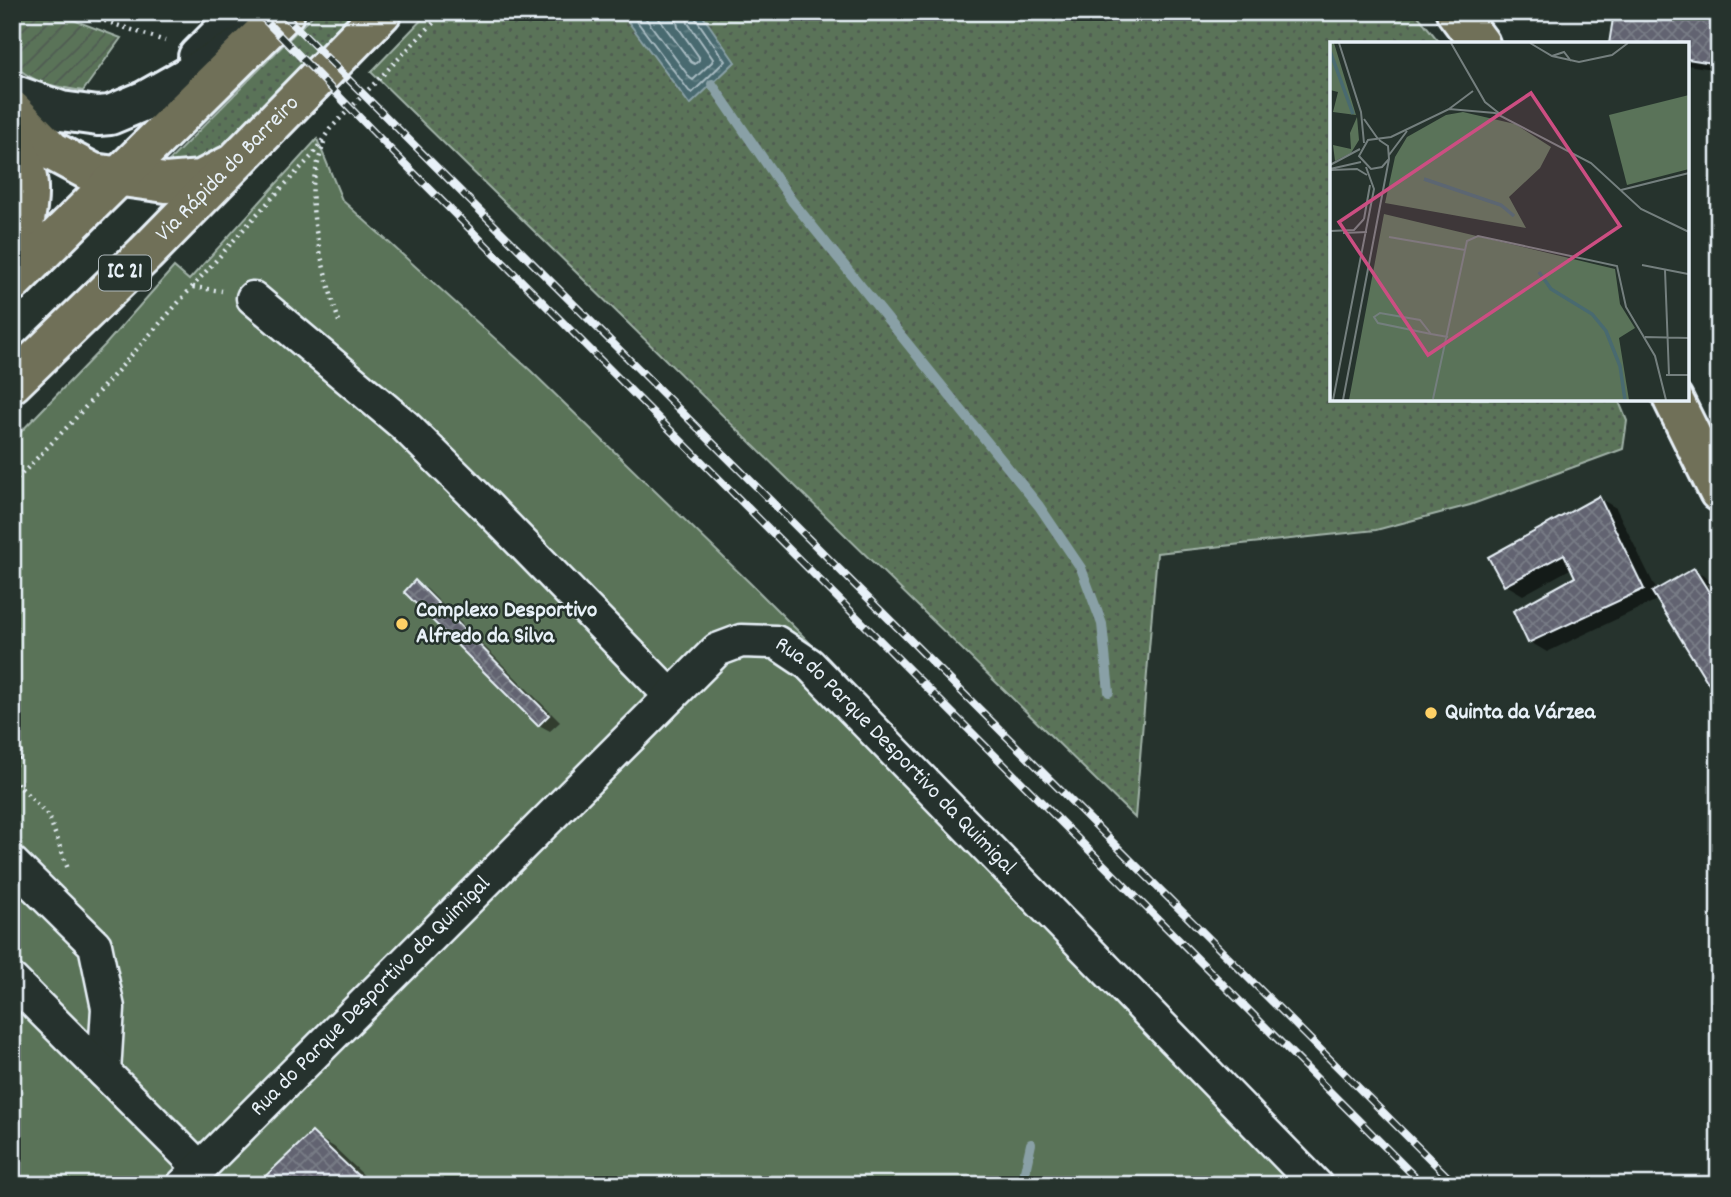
<svg xmlns="http://www.w3.org/2000/svg" width="1731" height="1197" font-family="Dekko,sans-serif">
<defs>
<pattern id="grass-dots" width="8" height="8" patternUnits="userSpaceOnUse" patternTransform="scale(1.75)"><rect width="8" height="8" fill="#5a7359"/><path d="M2 2h.1M6 6h.1" fill="none" stroke="#4f5b51" stroke-width="1.8" stroke-linecap="round"/></pattern>
<pattern id="garden-furrows" width="10" height="10" patternUnits="userSpaceOnUse" patternTransform="scale(1.75)"><rect width="10" height="10" fill="#5a7359"/><path d="M-1 1l2-2M0 10L10 0M9 11l2-2" fill="none" stroke="#4f5b51"/></pattern>
<pattern id="water-ripples" width="26" height="14" patternUnits="userSpaceOnUse" patternTransform="scale(1.75)"><rect width="26" height="14" fill="#496a70"/><path d="M2 4q2-2 4 0t4 0M15 11q2-2 4 0t4 0" fill="none" stroke="#638085"/></pattern>
<pattern id="building-cross-hatch" width="8" height="8" patternUnits="userSpaceOnUse" patternTransform="scale(1.75)"><rect width="8" height="8" fill="#626471"/><path d="M0 0l8 8M0 8l8-8" fill="none" stroke="#787b86"/></pattern>
</defs>
<rect width="100%" height="100%" fill="#26332d"/>
<filter id="ink" filterUnits="userSpaceOnUse"><feTurbulence type="fractalNoise" baseFrequency=".0143" numOctaves="2"/><feDisplacementMap in="SourceGraphic" scale="14" xChannelSelector="R" yChannelSelector="G"/><feConvolveMatrix kernelMatrix="1 2 1 2 8 2 1 2 1" color-interpolation-filters="sRGB"/></filter>
<g filter="url(#ink)">
<g fill="url(#grass-dots)" stroke="#a1b2a8" stroke-width="2">
<path d="M 316,12 L 362,12 L 222,159 L 162,168 Z"/>
<path d="M 429,12 L 1415,12 L 1441,44 L 1332,44 L 1332,399 L 1618,399 L 1627,421 L 1623,449 L 1470,505 L 1376,530 L 1157,553 L 1135,818 L 371,72 Z"/>
</g>
<path fill="url(#garden-furrows)" stroke="#a1b2a8" stroke-width="2" d="M 12,12 L 62,12 L 68,18 L 121,38 L 83,91 C 52,86 37,85 12,64 Z"/>
<path fill="#5a7359" stroke="#a1b2a8" stroke-width="2" d="M 317,139 L 342,200 L 531,371 L 752,585 L 830,663 L 807,685 L 1300,1185 L 12,1185 L 12,441 L 105,345 L 174,267 L 189,280 Z"/>
<path fill="url(#water-ripples)" stroke="#89a0a6" stroke-width="2" d="M 621,12 L 700,12 L 735,62 L 690,105 Z"/>
<g fill="#0007">
<path d="M 1719,12 L 1719,70 L 1687,65 L 1687,44 Z"/>
<path d="M 1599,498 L 1616,508 L 1657,591 L 1694,570 L 1706,576 L 1719,598 L 1719,695 L 1716,693 L 1659,599 L 1547,652 L 1530,642 L 1577,578 L 1572,568 L 1523,595 L 1506,585 Z"/>
<path d="M 416,583 L 427,589 L 560,722 L 550,731 L 539,725 Z"/>
<path d="M 312,1134 L 334,1147 L 374,1185 L 258,1185 Z"/>
</g>
<g fill="none" stroke-linecap="round" stroke-linejoin="round">
<g stroke="#a8bbc2" stroke-width="2">
<path d="M 630,12 L 689,91 L 692,93 L 725,61 L 696,19 L 694,12"/>
<path d="M 641,12 L 690,78 L 693,80 L 712,62 L 713,59 L 688,23 L 686,12"/>
<path d="M 654,12 L 691,62 L 695,64 L 699,60 L 699,57 L 678,27 L 675,12"/>
</g>
<g stroke="#89a0a6" stroke-width="10">
<path d="M 712,84 L 792,201 L 1039,506 L 1081,568 L 1102,624 L 1109,692"/>
<path d="M 1022,1185 L 1031,1144"/>
</g>
</g>
<g fill="url(#building-cross-hatch)" stroke="#e8f1f8" stroke-width="2">
<path d="M 1614,12 L 1719,12 L 1719,30 L 1713,63 L 1687,59 L 1687,44 L 1609,44 Z"/>
<path d="M 1599,496 L 1644,589 L 1528,643 L 1513,611 L 1575,577 L 1564,554 L 1504,586 L 1488,557 Z"/>
<path d="M 1694,568 L 1719,608 L 1719,692 L 1715,694 L 1652,592 Z"/>
<path d="M 415,580 L 549,715 L 538,726 L 404,592 Z"/>
<path d="M 312,1132 L 368,1185 L 256,1185 Z"/>
</g>
<g fill="none" stroke-linecap="round" stroke-linejoin="round">
<g stroke="#e8f1f8" stroke-width="37">
<g id="minor">
<path d="M 253,298 L 404,425 L 486,506 L 671,696"/>
<path d="M 12,863 L 95,945 L 108,1008 L 104,1072"/>
<path d="M 12,980 L 200,1168"/>
<path id="s1" d="M 183,1185 L 717,650 L 741,641 L 776,642 L 809,664 L 1316,1185"/>
</g>
</g>
<g stroke="#e8f1f8" stroke-width="44">
<g id="tertiary">
<path d="M 198,57 L 243,12"/>
<path d="M 12,94 L 61,111 L 98,116 L 110,115 L 146,100 L 244,45"/>
</g>
</g>
<g stroke="#e8f1f8" stroke-width="44">
<g id="primary">
<path d="M 1456,12 L 1480,44"/>
<path d="M 1673,399 L 1719,492"/>
</g>
</g>
<g stroke="#e8f1f8" stroke-width="44">
<g id="trunk">
<path d="M 12,110 L 52,151 L 93,173 L 166,183 L 201,180 L 228,166"/>
<path d="M 12,136 C 18,152 28,170 28,188 C 29,206 21,246 12,262"/>
<path d="M 12,282 L 285,12"/>
<path id="s2" d="M 12,383 L 145,254 L 382,12"/>
</g>
</g>
<g stroke="#e8f1f8" stroke-width="4.5" stroke-dasharray="2 5" stroke-linecap="butt">
<path d="M 78,12 L 165,41"/>
<path d="M 324,142 C 320,156 315,171 313,185 C 309,222 329,289 340,325"/>
<path d="M 193,287 L 222,291"/>
<path d="M 12,484 L 72,422 L 259,212 L 311,157 L 330,129 L 444,12"/>
<path d="M 12,732 C 22,744 25,756 12,767"/>
<path d="M 12,778 L 49,817 L 68,869"/>
</g>
<use href="#minor" stroke="#26332d" stroke-width="32"/>
<use href="#tertiary" stroke="#26332d" stroke-width="38"/>
<use href="#primary" stroke="#706f59" stroke-width="38"/>
<use href="#trunk" stroke="#706f59" stroke-width="38"/>
<g stroke="#e8f1f8" stroke-width="8">
<g id="rail">
<path d="M 257,12 L 397,156 L 1423,1185"/>
<path d="M 281,12 L 1456,1185"/>
</g>
</g>
<use href="#rail" stroke="#26332d" stroke-width="5" stroke-dasharray="16" stroke-linecap="butt"/>
</g>
</g>
<g fill="#ffd166" stroke="#26332d" stroke-width="2.5">
<circle cx="402" cy="624" r="7"/>
<circle cx="1431" cy="713" r="7"/>
</g>
<g text-anchor="middle" dominant-baseline="central" stroke-width="5" stroke-linejoin="round" paint-order="stroke">
<rect fill="#26332d" stroke="#aeb8bb" stroke-width="2" x="99" y="255.5" width="52" height="35" rx="5"/>
<g font-size="21" font-weight="bold" fill="#e8f1f8">
<text x="125" y="273">IC 21</text>
</g>
<g font-size="23" fill="#e8f1f8" stroke="#26332d">
<text stroke="none"><textPath href="#s2" startOffset="304">Via Rápida do Barreiro</textPath></text>
<text stroke="none"><textPath href="#s1" startOffset="982">Rua do Parque Desportivo da Quimigal</textPath></text>
<text stroke="none"><textPath href="#s1" startOffset="266">Rua do Parque Desportivo da Quimigal</textPath></text>
</g>
<g font-size="23" font-weight="bold" fill="#e8f1f8" stroke="#26332d" text-anchor="start">
<text x="416" y="611">Complexo Desportivo<tspan x="416" dy="26">Alfredo da Silva</tspan></text>
<text x="1445" y="713">Quinta da Várzea</text>
</g>
</g>
<g transform="translate(1330 42)">
<rect width="359" height="359" fill="#26332d"/>
<path d="M 0,1 L 4,1 L 26,73 L 3,70 L 8,50 L 0,48 ZM 133,70 L 185,82 L 221,105 L 210,126 L 179,155 L 196,186 L 55,161 L 65,115 L 77,95 L 116,73 ZM 27,75 L 29,98 L 21,111 L 5,119 L 3,103 L 21,107 L 20,91 Z" fill="#5a7359"/>
<path d="M 359,53 L 359,127 L 297,143 L 279,73 Z" fill="#5a7359"/>
<path d="M 54,172 L 285,227 L 290,262 L 305,286 L 289,296 L 299,358 L 19,358 Z" fill="#5a7359"/>
<path fill="none" stroke="#496a70" stroke-width="3.5" d="M 0,9 L 23,72M 94,137 L 171,163 L 184,174M 209,230 L 221,247 L 262,272 L 276,289 L 290,324 L 295,358"/>
<path fill="none" stroke="#747f7e" stroke-width="2" d="M 9,1 L 31,70 L 34,101M 121,1 L 155,60 L 170,72M 200,1 L 222,14 L 249,20 L 282,13 L 298,1M 222,14 L 234,10 L 241,19M 119,67 L 143,49M 34,77 L 48,97M 49,98 L 58,104 L 59,117 L 52,125 L 41,127 L 29,114 L 38,98 L 61,95 L 119,67 L 165,71 L 261,121 L 311,167 L 359,190M 59,113 L 77,89M 0,123 L 30,107M 0,127 L 31,120M 0,128 L 27,127 L 37,133M 291,148 L 359,131M 34,177 L 40,143M 0,189 L 24,188 L 34,177M 13,191 L 37,190M 59,195 L 135,208M 312,223 L 358,232M 335,228 L 339,333M 101,292 L 90,278 L 50,271 L 44,275 L 48,281 L 101,292 L 118,295M 315,295 L 359,296M 336,333 L 359,333M 103,357 L 137,199 L 148,194 L 287,224 L 296,265 L 325,314 L 336,358M 3,358 L 44,147 L 36,125M 13,358 L 59,117"/>
<path fill="#cc4e82" fill-opacity="0.15" stroke="#cc4e82" stroke-width="3.5" d="M 201,51 L 290,184 L 98,313 L 9,180 Z"/>
<rect width="359" height="359" fill="none" stroke="#e8f1f8" stroke-width="3.5"/>
</g>
<rect width="1731" height="1197" fill="none" stroke="#26332d" stroke-width="42"/>
<rect x="21" y="21" width="1689" height="1155" fill="none" stroke="#e8f1f8" stroke-width="2.5" filter="url(#ink)"/>
</svg>
